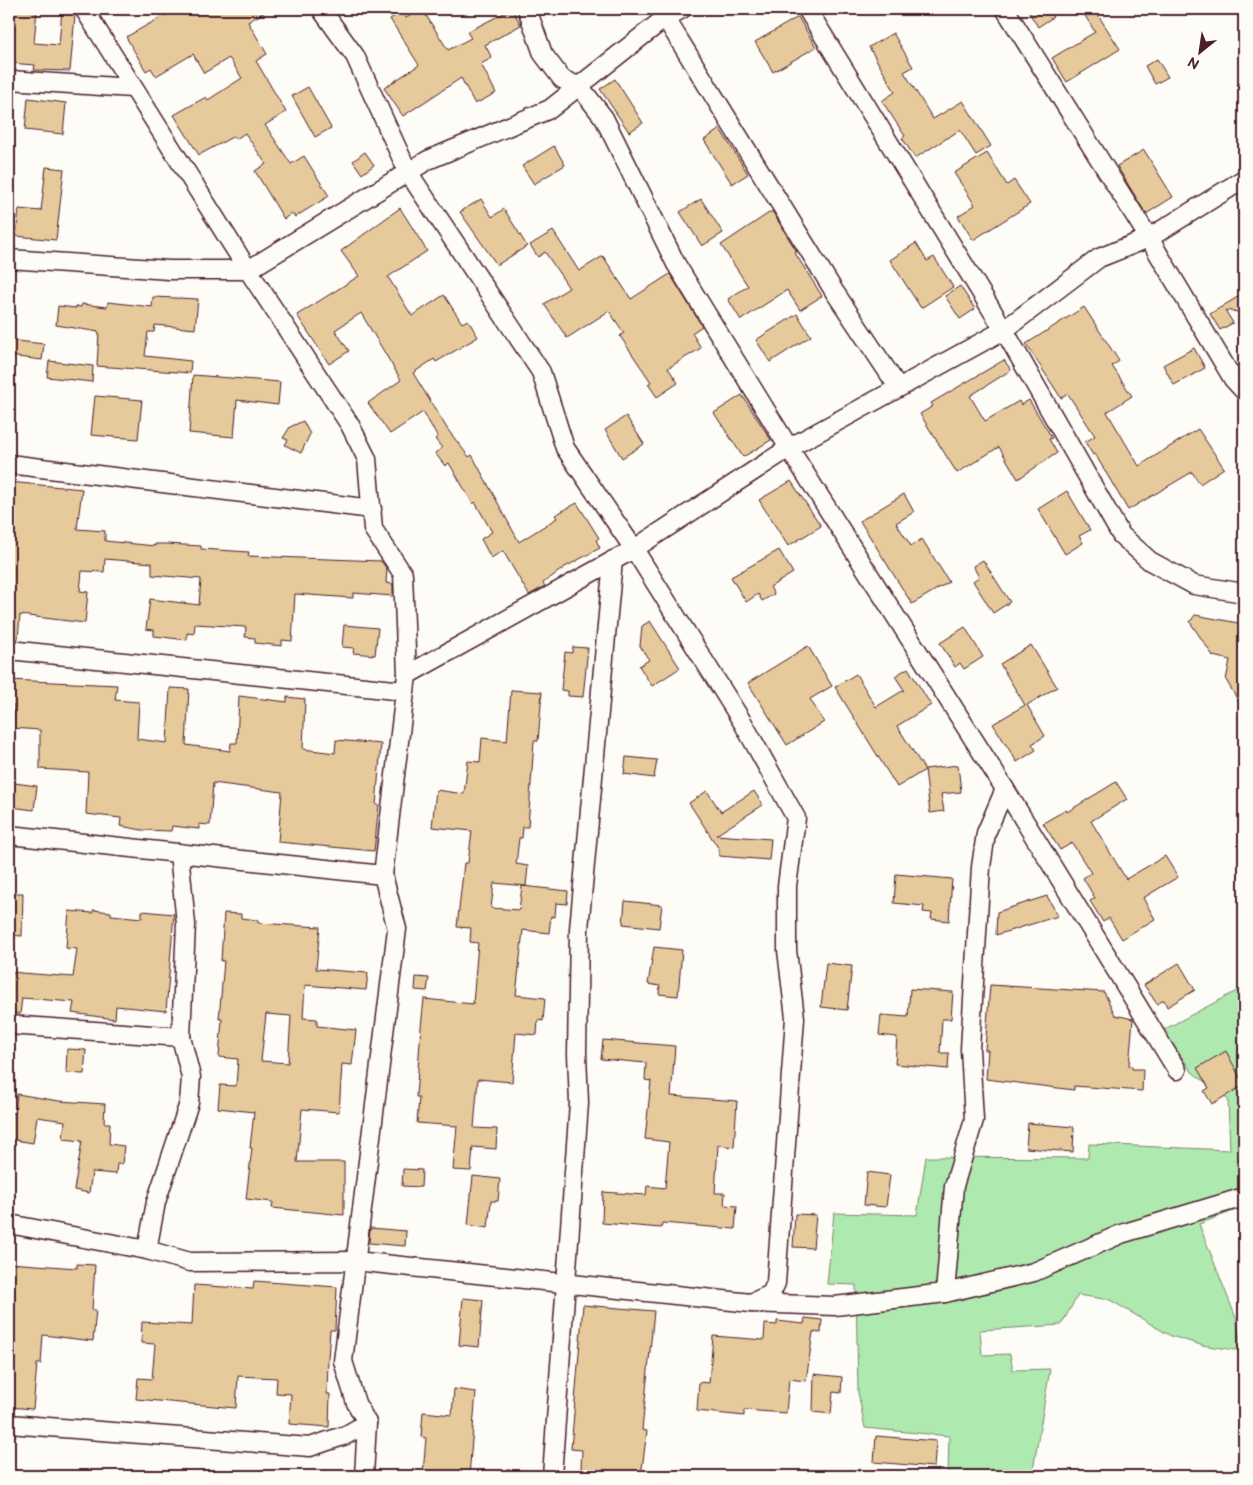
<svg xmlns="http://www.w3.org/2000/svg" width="1253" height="1485" font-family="'Balsamiq Sans',sans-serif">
<rect width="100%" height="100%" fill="#fdfcf7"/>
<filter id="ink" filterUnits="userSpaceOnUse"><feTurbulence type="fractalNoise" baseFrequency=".02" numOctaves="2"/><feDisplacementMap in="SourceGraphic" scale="10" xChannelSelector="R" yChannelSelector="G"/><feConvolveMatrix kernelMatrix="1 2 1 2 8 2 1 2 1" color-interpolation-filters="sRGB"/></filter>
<g filter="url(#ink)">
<path fill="#aeeaaf" stroke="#7c846d" d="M 1244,987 L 1244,1207 L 1199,1224 L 1236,1318 L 1242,1351 L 1201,1345 L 1171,1336 L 1110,1300 L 1078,1295 L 1061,1325 L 980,1330 L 982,1355 L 1010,1354 L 1013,1370 L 1050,1369 L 1032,1476 L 948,1476 L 949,1436 L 865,1428 L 858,1392 L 856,1285 L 827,1284 L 834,1213 L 917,1215 L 926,1157 L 1088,1158 L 1089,1144 L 1230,1150 L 1228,1099 L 1192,1072 L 1163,1030 Z"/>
<g fill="#e6ca9b" stroke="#4a1f2b" fill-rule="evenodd">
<path d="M 9,9 L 37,9 L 34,43 L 59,45 L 62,9 L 73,9 L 75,15 L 70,71 L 34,70 L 35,65 L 9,63 Z"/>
<path d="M 176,9 L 270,9 L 248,22 L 267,54 L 256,61 L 286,112 L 265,125 L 291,164 L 304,156 L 329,196 L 295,217 L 292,213 L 284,219 L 255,171 L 266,164 L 245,133 L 236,139 L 234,136 L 199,155 L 174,115 L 206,97 L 208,100 L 242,78 L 229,58 L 204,73 L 193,54 L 156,76 L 151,68 L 146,71 L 126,37 Z"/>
<path d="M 422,9 L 448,50 L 471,38 L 467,32 L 512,9 L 521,25 L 485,45 L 492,58 L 481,64 L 496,93 L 475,104 L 461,78 L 403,116 L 384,88 L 419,65 L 390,19 L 402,11 L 406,18 Z"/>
<path d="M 1027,9 L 1048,9 L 1053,17 L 1038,27 Z"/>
<path d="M 1081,9 L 1094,9 L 1120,49 L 1067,82 L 1052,58 L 1095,32 Z"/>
<path d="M 798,17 L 816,47 L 773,72 L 755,42 Z"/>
<path d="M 893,33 L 913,67 L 904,72 L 933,119 L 963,101 L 991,146 L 976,155 L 960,130 L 915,158 L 902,138 L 905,136 L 882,101 L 895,92 L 869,47 Z"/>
<path d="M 1157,59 L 1168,77 L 1155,84 L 1145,66 Z"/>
<path d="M 615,79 L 643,123 L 629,132 L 600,89 Z"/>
<path d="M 308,87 L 331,128 L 315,137 L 292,96 Z"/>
<path d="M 28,98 L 66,103 L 63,134 L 25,130 Z"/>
<path d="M 720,129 L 748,174 L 732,184 L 704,140 Z"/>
<path d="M 554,146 L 565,165 L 534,184 L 522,166 Z"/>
<path d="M 1144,150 L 1173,197 L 1146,214 L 1117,166 Z"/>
<path d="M 365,152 L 374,165 L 362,174 L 353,161 Z"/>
<path d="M 987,153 L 1007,185 L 1014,180 L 1030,204 L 973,240 L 958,216 L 975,205 L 954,173 Z"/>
<path d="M 46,167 L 64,169 L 56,240 L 16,236 L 19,209 L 41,211 Z"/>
<path d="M 481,199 L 492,217 L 504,209 L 527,246 L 497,265 L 460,212 Z"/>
<path d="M 701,199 L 723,233 L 702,246 L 680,212 Z"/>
<path d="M 400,208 L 427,251 L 388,277 L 412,316 L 444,295 L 462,323 L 468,320 L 478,337 L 436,362 L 434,359 L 413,373 L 448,430 L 469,457 L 472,455 L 519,542 L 557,518 L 555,515 L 577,503 L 599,538 L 596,540 L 600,548 L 565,567 L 543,583 L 545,586 L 529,595 L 503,551 L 491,558 L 481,539 L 492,532 L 475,502 L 473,504 L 449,463 L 445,466 L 435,453 L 442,448 L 435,439 L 438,437 L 423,412 L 390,434 L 368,403 L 401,380 L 361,313 L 335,330 L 349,351 L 329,364 L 297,315 L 359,276 L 341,251 Z"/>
<path d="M 772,211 L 797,252 L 795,253 L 822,296 L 800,310 L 787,290 L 741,320 L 728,299 L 748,286 L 721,245 Z"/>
<path d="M 553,231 L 579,271 L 603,256 L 631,299 L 670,274 L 702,326 L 692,333 L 701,348 L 668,368 L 678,383 L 657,397 L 648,384 L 651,382 L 620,336 L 624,333 L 609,311 L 567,338 L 544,304 L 569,288 L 545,252 L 538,257 L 530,245 Z"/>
<path d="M 916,243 L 927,261 L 934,257 L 953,287 L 921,308 L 890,260 Z"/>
<path d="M 960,286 L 975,309 L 960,319 L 945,296 Z"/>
<path d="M 1244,293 L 1244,313 L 1225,310 L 1233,323 L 1220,330 L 1210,314 Z"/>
<path d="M 153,297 L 198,299 L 195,329 L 155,325 L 154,332 L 148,332 L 145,356 L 191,361 L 190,373 L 97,366 L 99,332 L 56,325 L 58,306 L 76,308 L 76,306 L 81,307 L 82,304 L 107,307 L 108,302 L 152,307 Z"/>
<path d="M 1084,307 L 1119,361 L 1112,366 L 1132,396 L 1107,412 L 1139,466 L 1198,429 L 1224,468 L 1200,484 L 1192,472 L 1128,510 L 1095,454 L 1093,455 L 1085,442 L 1095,436 L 1068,394 L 1061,398 L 1026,344 Z"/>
<path d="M 797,314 L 811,336 L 770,362 L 756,340 Z"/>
<path d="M 9,340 L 44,344 L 42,360 L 9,356 Z"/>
<path d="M 1194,348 L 1205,368 L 1174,385 L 1163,365 Z"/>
<path d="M 1004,360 L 1011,370 L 970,396 L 985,421 L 1019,401 L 1021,405 L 1029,400 L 1052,438 L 1049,439 L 1057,453 L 1018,479 L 999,447 L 957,473 L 920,414 L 933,406 L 931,403 Z"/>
<path d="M 49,361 L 93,366 L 92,382 L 47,377 Z"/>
<path d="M 193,375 L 280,382 L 278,405 L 237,400 L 234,437 L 189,433 Z"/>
<path d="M 742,395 L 771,440 L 743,457 L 714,413 Z"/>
<path d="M 95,396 L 142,400 L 138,439 L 91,435 Z"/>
<path d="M 626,416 L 644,444 L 622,458 L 605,430 Z"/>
<path d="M 303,421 L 310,434 L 301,453 L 285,445 L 288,440 L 283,438 L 290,427 Z"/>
<path d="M 791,481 L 821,526 L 788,546 L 759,500 Z"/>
<path d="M 9,482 L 82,489 L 77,529 L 105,531 L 105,541 L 155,546 L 155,544 L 167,544 L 201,546 L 201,549 L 249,552 L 248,556 L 381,561 L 387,569 L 386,583 L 393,584 L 393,596 L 353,593 L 353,598 L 295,594 L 292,641 L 282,640 L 282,646 L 255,643 L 255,638 L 245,637 L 246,627 L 195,624 L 194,634 L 187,633 L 187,640 L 154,636 L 154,630 L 146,629 L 150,599 L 199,605 L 201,579 L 152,575 L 152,563 L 105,559 L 104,572 L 82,571 L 80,591 L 88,592 L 85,623 L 20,615 L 18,639 L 9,639 Z"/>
<path d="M 1067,491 L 1090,530 L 1079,536 L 1083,543 L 1065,554 L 1038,509 Z"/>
<path d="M 904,494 L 914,512 L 896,523 L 911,546 L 922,539 L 949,582 L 912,604 L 860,521 Z"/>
<path d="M 779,550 L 793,573 L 770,587 L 774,594 L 762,601 L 758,594 L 746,602 L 731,577 Z"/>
<path d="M 983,560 L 1010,602 L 993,613 L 973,581 L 979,577 L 973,566 Z"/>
<path d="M 1195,615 L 1244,624 L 1244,711 L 1226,680 L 1230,660 L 1213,656 L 1190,622 Z"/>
<path d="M 650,621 L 680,668 L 652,686 L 639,666 L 649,660 L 640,646 L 642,626 Z"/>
<path d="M 344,625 L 378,628 L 375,655 L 353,653 L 354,648 L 342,647 Z"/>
<path d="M 965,627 L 983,657 L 964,669 L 960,663 L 955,667 L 940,643 Z"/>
<path d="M 1031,645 L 1057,687 L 1027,705 L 1045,736 L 1032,744 L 1036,750 L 1017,762 L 993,724 L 1025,705 L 1000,664 Z"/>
<path d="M 808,646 L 832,686 L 810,699 L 824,722 L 787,745 L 748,683 Z"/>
<path d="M 573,647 L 588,648 L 583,697 L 568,696 L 568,691 L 561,690 L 565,652 L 572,653 Z"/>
<path d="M 908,668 L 931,705 L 897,726 L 925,770 L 897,787 L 835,687 L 856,674 L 876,707 L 904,690 L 895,676 Z"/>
<path d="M 9,680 L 117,685 L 115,700 L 139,702 L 137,739 L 167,743 L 170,688 L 189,689 L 186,745 L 230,751 L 231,743 L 237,743 L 239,696 L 287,702 L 287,697 L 305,699 L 303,749 L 335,753 L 336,740 L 381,744 L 376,805 L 379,805 L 374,851 L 278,842 L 282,792 L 213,783 L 210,825 L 199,824 L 199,829 L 172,826 L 171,831 L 142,830 L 120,826 L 121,818 L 86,814 L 88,772 L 40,769 L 40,730 L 12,728 L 14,705 L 9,704 Z"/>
<path d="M 511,690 L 542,692 L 538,741 L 534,741 L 528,827 L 523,827 L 522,838 L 519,838 L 516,864 L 528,866 L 526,886 L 494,883 L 491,908 L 519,910 L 522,886 L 568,891 L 567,904 L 556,903 L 555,917 L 551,916 L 549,933 L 523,930 L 516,995 L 545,998 L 543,1021 L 538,1020 L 537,1035 L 516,1033 L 512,1082 L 478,1079 L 474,1128 L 497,1129 L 496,1149 L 473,1147 L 471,1171 L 453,1170 L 457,1126 L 417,1123 L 419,1097 L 416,1097 L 421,1027 L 424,999 L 473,1004 L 478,943 L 470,942 L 471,928 L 457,927 L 464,863 L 468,863 L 472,831 L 432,827 L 436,790 L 464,794 L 468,761 L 480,762 L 482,738 L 507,741 Z"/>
<path d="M 626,757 L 657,760 L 654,778 L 624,774 Z"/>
<path d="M 958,765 L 961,792 L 941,794 L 944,811 L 930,813 L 925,769 Z"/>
<path d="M 1116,782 L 1127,799 L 1091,821 L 1126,879 L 1165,856 L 1178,877 L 1143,898 L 1155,919 L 1122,939 L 1109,918 L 1103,922 L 1090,901 L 1095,898 L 1083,878 L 1091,873 L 1072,843 L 1060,850 L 1043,823 L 1066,810 L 1067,812 Z"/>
<path d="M 14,783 L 37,786 L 34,810 L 11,807 Z"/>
<path d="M 707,791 L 721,812 L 754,791 L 763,805 L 716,835 L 771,839 L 769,860 L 719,856 L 719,849 L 689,803 Z"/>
<path d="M 896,874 L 952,879 L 949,921 L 931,919 L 932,913 L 923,912 L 924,906 L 894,903 Z"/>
<path d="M 9,893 L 23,893 L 22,936 L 9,935 Z"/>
<path d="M 1047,896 L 1058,916 L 996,935 L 997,912 Z"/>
<path d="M 625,901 L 662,905 L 659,928 L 623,924 Z"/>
<path d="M 93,910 L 111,912 L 111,915 L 142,918 L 142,911 L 174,914 L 166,1011 L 116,1006 L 115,1019 L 72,1013 L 74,1002 L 22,998 L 20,1014 L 9,1012 L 9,972 L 73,977 L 77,949 L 66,948 L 69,911 L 93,913 Z"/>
<path d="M 224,913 L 241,914 L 241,918 L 258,920 L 258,923 L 320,927 L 316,969 L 368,973 L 366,990 L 305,985 L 303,1018 L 317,1019 L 317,1026 L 356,1030 L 352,1065 L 342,1064 L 339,1112 L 302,1109 L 297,1162 L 344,1162 L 344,1215 L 272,1208 L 273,1202 L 246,1199 L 252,1148 L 250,1148 L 254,1112 L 218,1108 L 220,1085 L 236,1086 L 238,1059 L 219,1057 L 222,1019 L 219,1019 L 224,961 L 221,961 ZM 266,1014 L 291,1016 L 288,1063 L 261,1061 Z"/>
<path d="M 654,947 L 682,950 L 678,996 L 659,994 L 660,986 L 648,984 Z"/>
<path d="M 826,963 L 852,966 L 847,1010 L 821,1007 Z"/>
<path d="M 1179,963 L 1195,990 L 1167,1007 L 1164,1000 L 1157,1004 L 1144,985 Z"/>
<path d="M 416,977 L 429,978 L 427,991 L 415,990 Z"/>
<path d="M 990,985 L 1104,992 L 1115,1015 L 1133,1019 L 1129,1066 L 1132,1066 L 1132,1069 L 1143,1069 L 1142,1091 L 1074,1086 L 1074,1090 L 986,1079 L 988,1050 L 985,1050 Z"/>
<path d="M 910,989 L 953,992 L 951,1019 L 942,1019 L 940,1053 L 949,1053 L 948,1069 L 895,1064 L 897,1037 L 879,1035 L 881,1015 L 908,1017 Z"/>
<path d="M 603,1040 L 675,1046 L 671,1096 L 737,1101 L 734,1147 L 718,1145 L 715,1193 L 725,1193 L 724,1205 L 737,1206 L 735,1229 L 662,1223 L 661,1228 L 602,1223 L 603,1192 L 646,1195 L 647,1186 L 665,1188 L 669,1142 L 645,1139 L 651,1081 L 645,1080 L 646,1063 L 601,1059 Z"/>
<path d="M 67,1049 L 86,1050 L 84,1074 L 66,1073 Z"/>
<path d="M 1226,1051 L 1244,1085 L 1212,1104 L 1204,1091 L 1209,1088 L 1197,1068 Z"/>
<path d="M 17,1094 L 59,1101 L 105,1104 L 104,1123 L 110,1123 L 109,1144 L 124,1146 L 122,1164 L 117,1164 L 116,1174 L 92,1172 L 89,1193 L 74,1190 L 82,1141 L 63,1139 L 65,1121 L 37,1117 L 33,1143 L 9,1139 L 9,1113 L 15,1113 Z"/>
<path d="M 1028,1123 L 1074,1127 L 1073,1152 L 1026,1148 Z"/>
<path d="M 403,1169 L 422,1170 L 421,1187 L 402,1186 Z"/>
<path d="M 867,1172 L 890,1175 L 886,1207 L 864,1205 Z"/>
<path d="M 473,1176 L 500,1179 L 498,1201 L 491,1201 L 488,1228 L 468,1225 Z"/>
<path d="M 795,1214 L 816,1215 L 813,1248 L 793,1247 Z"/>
<path d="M 370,1228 L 406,1231 L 405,1246 L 369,1243 Z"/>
<path d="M 9,1263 L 77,1268 L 77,1264 L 95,1265 L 92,1310 L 96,1310 L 93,1341 L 43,1335 L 41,1364 L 37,1364 L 33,1409 L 9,1407 Z"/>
<path d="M 254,1281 L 337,1287 L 335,1330 L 330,1330 L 328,1359 L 327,1394 L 330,1394 L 329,1427 L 289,1424 L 291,1394 L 276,1393 L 277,1378 L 238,1376 L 236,1408 L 136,1399 L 138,1378 L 152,1379 L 155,1344 L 141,1343 L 142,1322 L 192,1325 L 194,1285 L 253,1289 Z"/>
<path d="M 463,1298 L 483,1300 L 479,1347 L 459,1345 Z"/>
<path d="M 583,1305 L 654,1311 L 642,1430 L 647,1431 L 641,1476 L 584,1473 L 584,1469 L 581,1468 L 582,1450 L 571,1449 Z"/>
<path d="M 805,1318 L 822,1320 L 821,1333 L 813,1332 L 806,1381 L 789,1379 L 786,1413 L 744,1410 L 744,1416 L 697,1411 L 699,1382 L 709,1383 L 713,1336 L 764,1340 L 765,1324 L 777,1325 L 777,1321 L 804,1324 Z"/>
<path d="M 814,1374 L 842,1377 L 841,1393 L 833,1392 L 831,1414 L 813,1412 Z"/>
<path d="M 454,1389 L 476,1392 L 469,1476 L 426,1476 L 426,1474 L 423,1473 L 426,1438 L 421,1437 L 423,1412 L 452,1415 Z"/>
<path d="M 876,1436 L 936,1441 L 934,1467 L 874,1462 Z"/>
</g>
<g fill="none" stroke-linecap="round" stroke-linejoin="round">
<g stroke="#4a1f2b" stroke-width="21">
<g id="street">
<path d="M 84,9 L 248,270 L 350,425 L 367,459 L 373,529 L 403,574 L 407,675 L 383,875 L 397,929 L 343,1361 L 356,1403 L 367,1423 L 364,1476"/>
<path d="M 321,9 L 355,56 L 408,172 L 541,372 L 565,448 L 634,549 L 743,723 L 796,818 L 787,886 L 787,950 L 795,1018 L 776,1283 L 771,1294 L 751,1303"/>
<path d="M 527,9 L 543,54 L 562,79 L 580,87 L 604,118 L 676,264 L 789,448 L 1005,789 L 1177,1070"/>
<path d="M 660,9 L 834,291 L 898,387"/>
<path d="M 807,9 L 1004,330 L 1121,535 L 1150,561 L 1194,585 L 1244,593"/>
<path d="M 1005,9 L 1149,238 L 1233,379 L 1244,391"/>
<path d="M 9,80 L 132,88"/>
<path d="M 9,259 L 169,270 L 248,270 L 428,160 L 550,109 L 665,18 L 682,9"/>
<path d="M 9,464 L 372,509"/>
<path d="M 9,650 L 404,691"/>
<path d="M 407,675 L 634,549 L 789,448 L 1004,330 L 1099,258 L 1149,238 L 1244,179"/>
<path d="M 9,835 L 383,875"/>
<path d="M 9,1025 L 181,1037"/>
<path d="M 9,1224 L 147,1250 L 190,1262 L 355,1261 L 751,1303 L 835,1306 L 945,1293 L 1034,1272 L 1121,1234 L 1244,1197"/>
<path d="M 147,1250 L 156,1202 L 189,1103 L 191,1077 L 181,1037 L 186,924 L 179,853"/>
<path d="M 945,1293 L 954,1186 L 974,1120 L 970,1049 L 981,867 L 986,833 L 1005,789"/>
<path d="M 9,1424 L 310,1447 L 346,1435 L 367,1423"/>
<path d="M 552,1476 L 579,1103 L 577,1054 L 579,929 L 613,560"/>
</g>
</g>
<use href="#street" stroke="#fdfcf7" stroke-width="18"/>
</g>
</g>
<rect width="1253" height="1485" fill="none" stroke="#fdfcf7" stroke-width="30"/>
<rect x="15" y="15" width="1223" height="1455" fill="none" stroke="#4a1f2b" stroke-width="2" filter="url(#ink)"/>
<g transform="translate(1200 52) rotate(210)" stroke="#fdfcf7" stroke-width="4" paint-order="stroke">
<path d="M0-4L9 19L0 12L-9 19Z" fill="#4a1f2b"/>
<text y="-8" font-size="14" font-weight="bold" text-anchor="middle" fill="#4a1f2b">N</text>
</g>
</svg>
